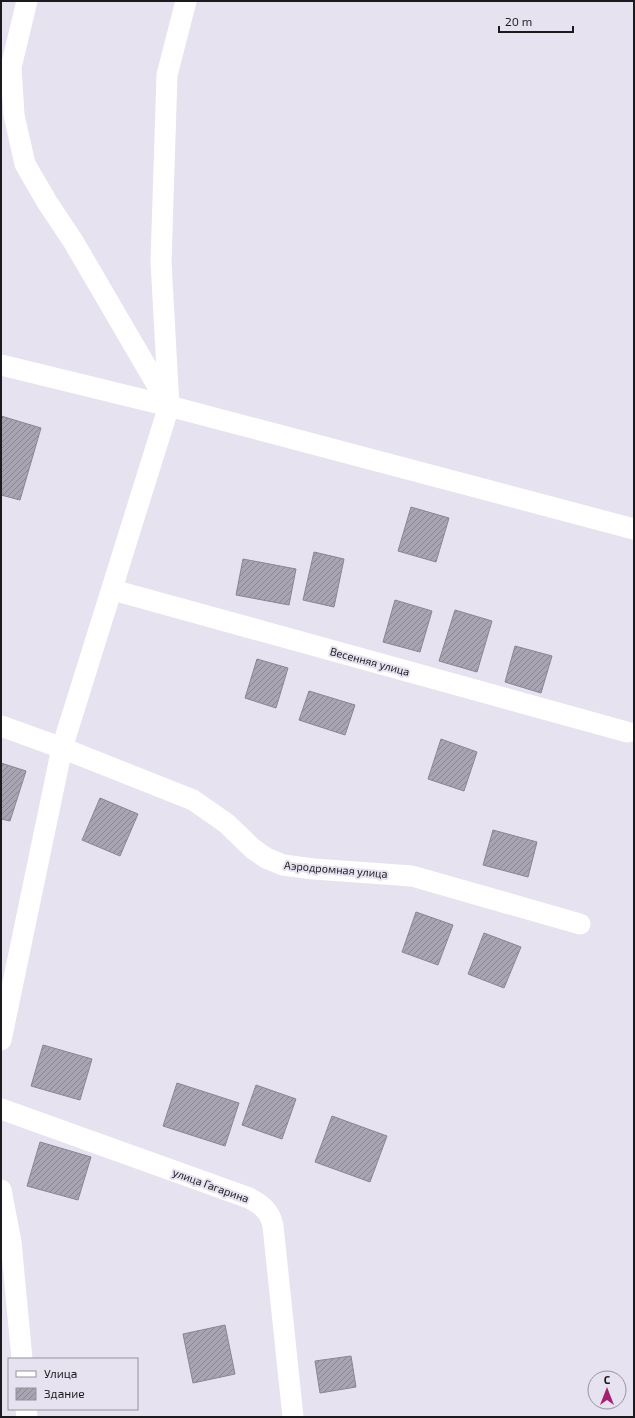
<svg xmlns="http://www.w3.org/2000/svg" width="635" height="1418" font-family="'Exo 2',sans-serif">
<defs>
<pattern id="building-hatch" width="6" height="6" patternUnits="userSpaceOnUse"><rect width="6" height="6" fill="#a9a4b2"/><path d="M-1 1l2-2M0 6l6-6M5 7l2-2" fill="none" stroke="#898590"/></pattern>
</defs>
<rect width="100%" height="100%" fill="#e7e2f0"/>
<g fill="url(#building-hatch)" stroke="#8a8592">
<path d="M 1,416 L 41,428 L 20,500 L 1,495 Z"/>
<path d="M 411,507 L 449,518 L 436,562 L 398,551 Z"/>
<path d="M 314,552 L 344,559 L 334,607 L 303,600 Z"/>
<path d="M 243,559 L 296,569 L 289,605 L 236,595 Z"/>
<path d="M 395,600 L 432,611 L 420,652 L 383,642 Z"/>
<path d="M 455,610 L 492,621 L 477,672 L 439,661 Z"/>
<path d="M 515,646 L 552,656 L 541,693 L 505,682 Z"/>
<path d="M 257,659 L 288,668 L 276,708 L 245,698 Z"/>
<path d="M 309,691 L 355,705 L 345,735 L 299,720 Z"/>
<path d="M 441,739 L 477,752 L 464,791 L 428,779 Z"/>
<path d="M 1,763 L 26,771 L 10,821 L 1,819 Z"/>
<path d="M 100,798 L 138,814 L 120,856 L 82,840 Z"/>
<path d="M 493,830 L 537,842 L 528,877 L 483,865 Z"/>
<path d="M 416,912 L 453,925 L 438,965 L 402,952 Z"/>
<path d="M 484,933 L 521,947 L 504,988 L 468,974 Z"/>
<path d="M 43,1045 L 92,1059 L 80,1100 L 31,1086 Z"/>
<path d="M 177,1083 L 239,1103 L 225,1146 L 163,1126 Z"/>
<path d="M 256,1085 L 296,1099 L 282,1139 L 242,1125 Z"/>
<path d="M 332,1116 L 387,1136 L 370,1182 L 315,1162 Z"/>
<path d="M 40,1142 L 91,1157 L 78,1200 L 27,1186 Z"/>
<path d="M 225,1325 L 235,1374 L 193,1383 L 183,1334 Z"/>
<path d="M 351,1356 L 356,1387 L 320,1393 L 315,1361 Z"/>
</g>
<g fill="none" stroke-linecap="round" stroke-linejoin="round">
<g stroke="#fff" stroke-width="21">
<path d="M 27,1 L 11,67 L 14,115 L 25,164 L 47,202 L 73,241 L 167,402"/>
<path d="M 1,365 L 169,406 L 634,529"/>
<path d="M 113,590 L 627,732"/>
<path d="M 1,726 L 62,748 L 193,800 L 226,823 L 253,849 L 266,858 L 283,865 L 314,869 L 412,876 L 580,924"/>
<path d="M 1,1040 L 62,748 L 169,406 L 161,262 L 167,75 L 186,1"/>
<path d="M 1,1109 L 249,1198 C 262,1205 270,1211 273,1226 L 293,1417"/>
<path d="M 1,1190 L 11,1242 L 22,1359"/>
<path d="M 26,1409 L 27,1417"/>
</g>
</g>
<g text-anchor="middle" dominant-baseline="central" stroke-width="4" stroke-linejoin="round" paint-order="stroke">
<g font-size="11" fill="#1c1a1f" stroke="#e7e2f0">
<text transform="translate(370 661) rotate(15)">Весенняя улица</text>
<text transform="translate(336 869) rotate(5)">Аэродромная улица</text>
<text transform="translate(211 1185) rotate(20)">улица Гагарина</text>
</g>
</g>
<rect width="635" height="1418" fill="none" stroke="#1c1a1f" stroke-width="4"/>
<rect x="8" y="1358" width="130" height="52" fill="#e7e2f0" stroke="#96929c"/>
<rect x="16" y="1371" width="20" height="6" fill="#ffffff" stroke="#96929c"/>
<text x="44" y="1378" font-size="12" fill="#1c1a1f">Улица</text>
<rect x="16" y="1388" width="20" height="12" fill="url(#building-hatch)" stroke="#96929c"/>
<text x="44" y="1398" font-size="12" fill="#1c1a1f">Здание</text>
<g transform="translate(607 1390)"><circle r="19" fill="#e7e2f0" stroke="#96929c"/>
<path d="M0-3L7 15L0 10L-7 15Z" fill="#a5216e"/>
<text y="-6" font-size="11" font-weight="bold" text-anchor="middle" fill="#1c1a1f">С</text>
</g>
<path d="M499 26v6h74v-6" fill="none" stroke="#1c1a1f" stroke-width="2"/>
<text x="505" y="26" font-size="12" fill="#1c1a1f" stroke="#e7e2f0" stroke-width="3" paint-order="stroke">20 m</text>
</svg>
